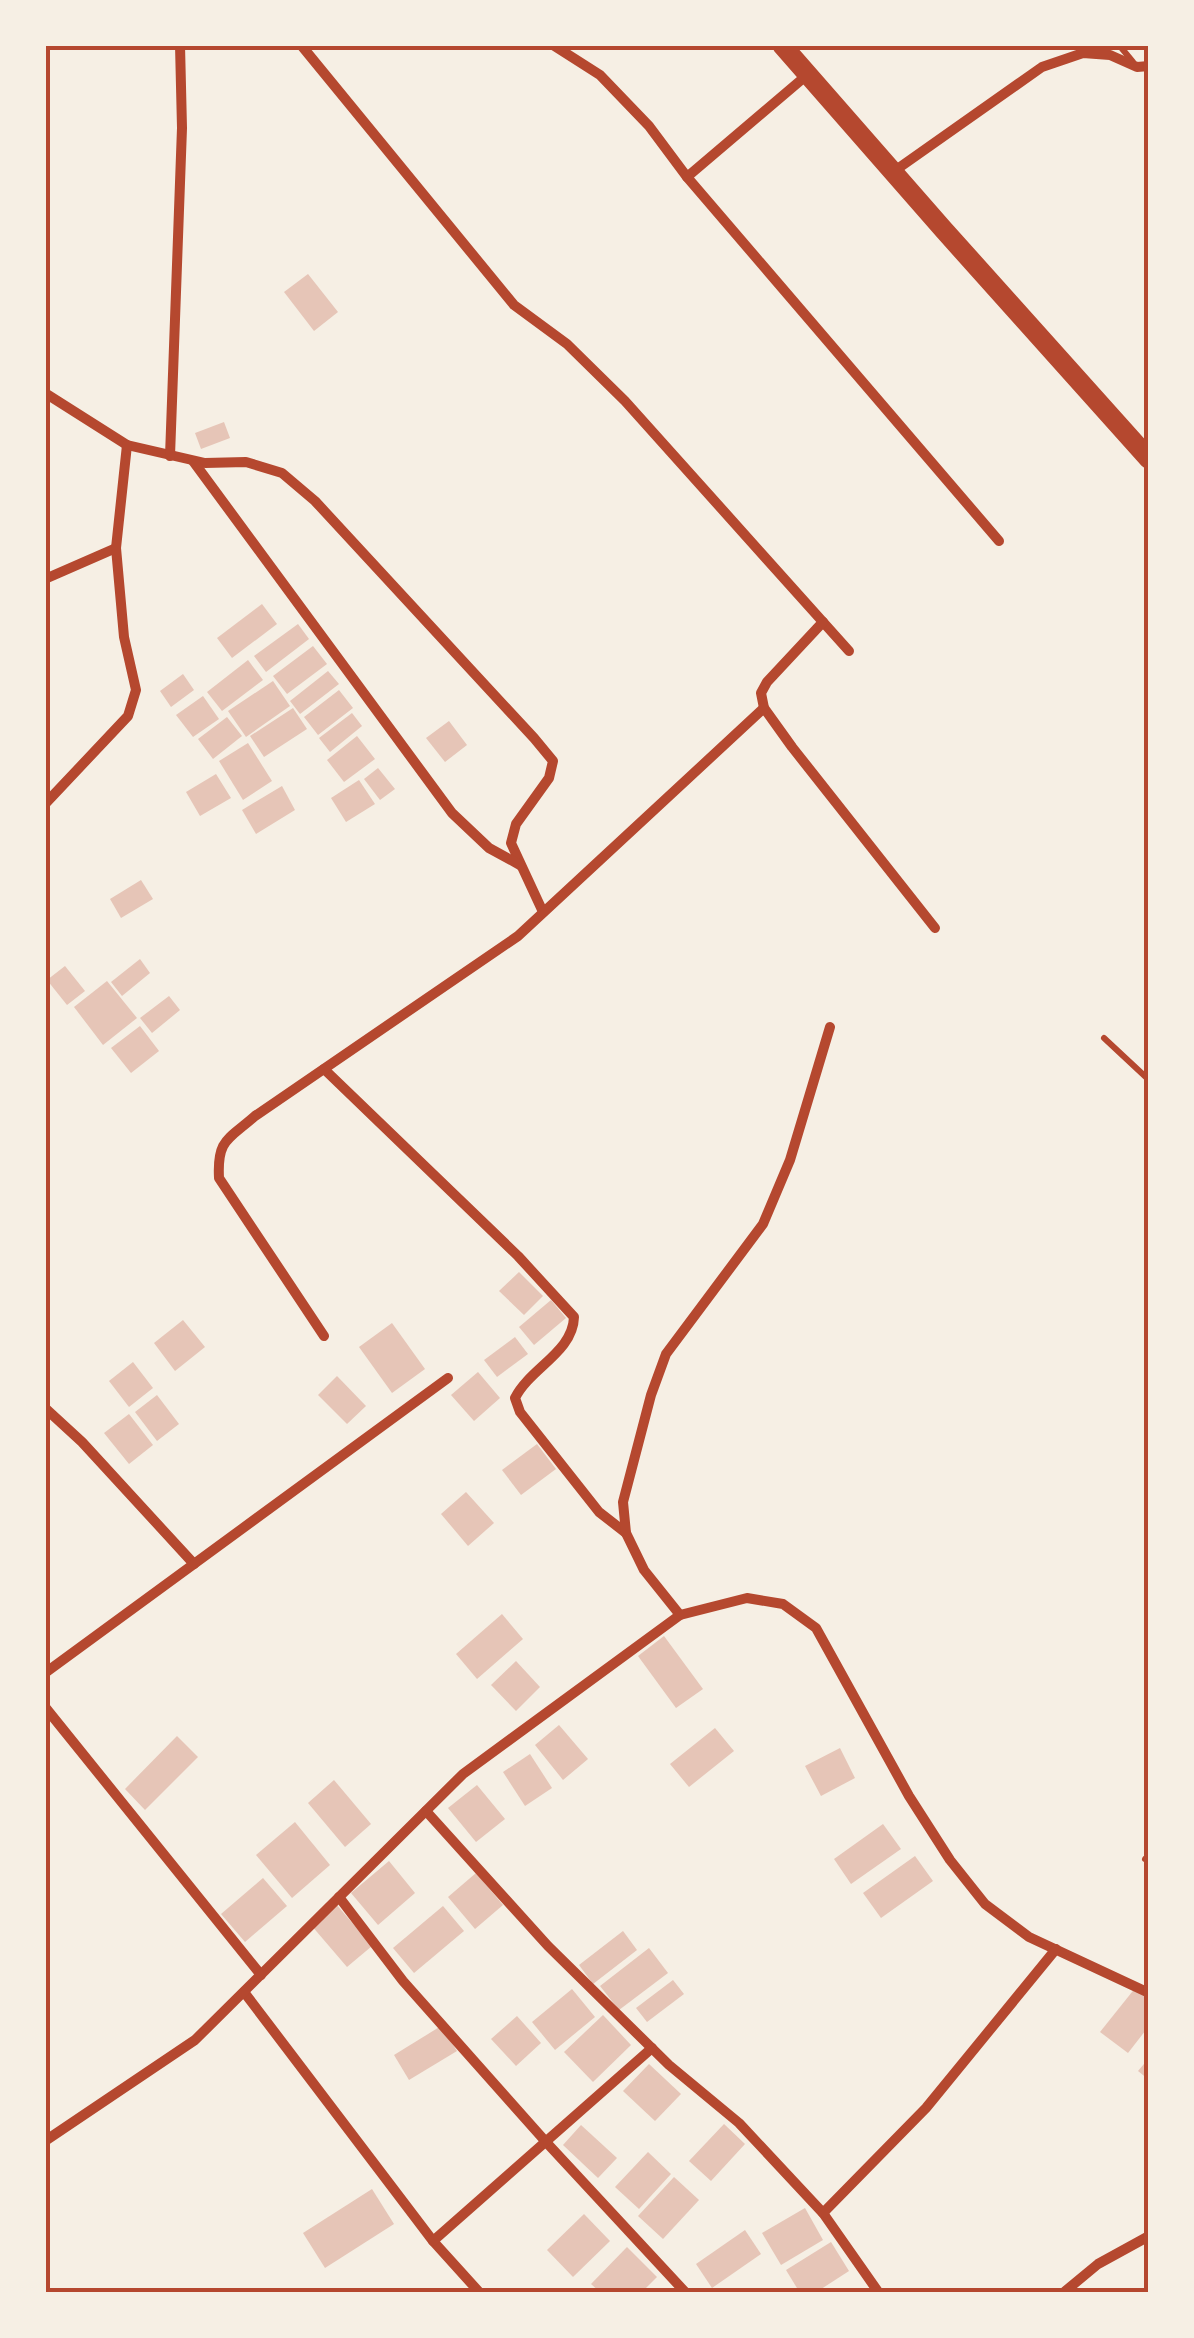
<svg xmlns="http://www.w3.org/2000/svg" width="1194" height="2338" font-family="'Exo 2',sans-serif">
<rect width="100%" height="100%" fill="#f6efe4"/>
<g fill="#e6c5b7">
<path d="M 308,274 L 338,312 L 314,331 L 284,292 Z"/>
<path d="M 224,422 L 230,438 L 201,449 L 195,433 Z"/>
<path d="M 262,604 L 277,624 L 232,658 L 217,638 Z"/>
<path d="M 298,624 L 309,639 L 266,672 L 254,656 Z"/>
<path d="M 313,646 L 327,664 L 287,694 L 273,676 Z"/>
<path d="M 248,660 L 263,680 L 222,711 L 207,692 Z"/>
<path d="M 328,671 L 339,684 L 300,714 L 290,701 Z"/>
<path d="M 183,674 L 194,690 L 171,707 L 160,691 Z"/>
<path d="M 273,681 L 290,706 L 246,737 L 228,711 Z"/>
<path d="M 339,690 L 353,708 L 318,735 L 304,717 Z"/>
<path d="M 203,696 L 219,719 L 193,737 L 176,715 Z"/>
<path d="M 293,708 L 307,729 L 264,757 L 250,736 Z"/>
<path d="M 352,713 L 362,726 L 330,752 L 319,738 Z"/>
<path d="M 227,717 L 242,736 L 213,759 L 198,739 Z"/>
<path d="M 449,721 L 467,745 L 445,762 L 426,738 Z"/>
<path d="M 357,736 L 375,759 L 344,782 L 327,760 Z"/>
<path d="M 248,743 L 272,781 L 243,800 L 219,761 Z"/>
<path d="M 378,768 L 395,789 L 380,800 L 364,779 Z"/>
<path d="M 216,774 L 231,798 L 200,816 L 186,792 Z"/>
<path d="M 359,780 L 375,804 L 346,822 L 331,798 Z"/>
<path d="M 282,786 L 295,810 L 256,834 L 242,810 Z"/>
<path d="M 141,880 L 153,899 L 121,918 L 110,899 Z"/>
<path d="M 140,959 L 150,973 L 122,996 L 111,982 Z"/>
<path d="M 65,966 L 85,991 L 67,1005 L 47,980 Z"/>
<path d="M 107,981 L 137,1018 L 103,1045 L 74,1007 Z"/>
<path d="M 169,996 L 180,1010 L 152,1033 L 140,1018 Z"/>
<path d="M 140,1026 L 159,1051 L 131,1073 L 111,1048 Z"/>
<path d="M 519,1272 L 543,1296 L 524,1315 L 499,1291 Z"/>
<path d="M 551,1300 L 566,1318 L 534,1345 L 519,1327 Z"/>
<path d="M 183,1320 L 205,1347 L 175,1371 L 154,1343 Z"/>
<path d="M 392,1323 L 425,1369 L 392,1393 L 359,1347 Z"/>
<path d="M 515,1337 L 528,1354 L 497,1377 L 484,1360 Z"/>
<path d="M 133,1362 L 153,1388 L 129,1407 L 109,1381 Z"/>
<path d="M 478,1372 L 500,1398 L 474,1421 L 451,1395 Z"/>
<path d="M 337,1376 L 366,1406 L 347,1424 L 318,1395 Z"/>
<path d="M 157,1395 L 179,1424 L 157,1441 L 135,1412 Z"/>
<path d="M 129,1414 L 153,1445 L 129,1464 L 104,1433 Z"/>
<path d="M 537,1444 L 556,1469 L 521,1495 L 502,1470 Z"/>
<path d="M 466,1492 L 494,1523 L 468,1546 L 441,1514 Z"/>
<path d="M 502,1614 L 523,1639 L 477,1679 L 456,1654 Z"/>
<path d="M 664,1636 L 703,1689 L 676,1708 L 638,1656 Z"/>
<path d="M 516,1661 L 540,1687 L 516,1711 L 491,1685 Z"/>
<path d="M 559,1725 L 588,1759 L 563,1780 L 535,1745 Z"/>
<path d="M 715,1728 L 734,1751 L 689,1787 L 670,1764 Z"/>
<path d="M 177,1736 L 198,1757 L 145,1810 L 125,1789 Z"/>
<path d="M 840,1748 L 855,1778 L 821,1796 L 805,1766 Z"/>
<path d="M 530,1754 L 552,1788 L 525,1806 L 503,1772 Z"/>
<path d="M 334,1780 L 371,1824 L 345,1847 L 308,1803 Z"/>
<path d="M 477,1785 L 505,1819 L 476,1842 L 448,1808 Z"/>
<path d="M 295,1822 L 330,1865 L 292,1898 L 256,1855 Z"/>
<path d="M 883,1824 L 901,1849 L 851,1884 L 834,1859 Z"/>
<path d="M 915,1856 L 933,1881 L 881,1918 L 863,1893 Z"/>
<path d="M 389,1861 L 415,1893 L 378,1925 L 351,1893 Z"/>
<path d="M 476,1873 L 503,1905 L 475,1929 L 448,1897 Z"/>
<path d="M 263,1878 L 287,1906 L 245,1942 L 221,1914 Z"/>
<path d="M 336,1904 L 372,1946 L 347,1967 L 311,1925 Z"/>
<path d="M 443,1906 L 464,1931 L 414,1973 L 393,1948 Z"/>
<path d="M 623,1931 L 637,1950 L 593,1984 L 579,1965 Z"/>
<path d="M 649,1948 L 668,1973 L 619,2010 L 600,1986 Z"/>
<path d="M 673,1980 L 684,1994 L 647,2022 L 636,2008 Z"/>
<path d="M 1136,1987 L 1149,1997 L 1149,2026 L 1128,2053 L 1100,2032 Z"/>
<path d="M 572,1989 L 595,2017 L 555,2050 L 532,2022 Z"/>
<path d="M 603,2015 L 631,2045 L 593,2082 L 564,2052 Z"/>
<path d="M 517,2016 L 541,2043 L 516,2066 L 491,2039 Z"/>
<path d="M 441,2026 L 457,2051 L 409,2080 L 394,2055 Z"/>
<path d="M 1149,2058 L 1149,2080 L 1138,2071 Z"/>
<path d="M 649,2064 L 681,2094 L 655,2121 L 623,2091 Z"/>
<path d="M 724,2124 L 745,2144 L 711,2181 L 689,2161 Z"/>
<path d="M 581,2125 L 617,2158 L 598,2178 L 563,2145 Z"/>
<path d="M 648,2152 L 671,2174 L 639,2209 L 615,2187 Z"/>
<path d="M 674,2177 L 699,2200 L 663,2239 L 638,2216 Z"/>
<path d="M 372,2189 L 394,2224 L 325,2268 L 303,2233 Z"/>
<path d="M 805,2208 L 823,2240 L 781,2265 L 762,2233 Z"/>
<path d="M 584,2214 L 610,2241 L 573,2277 L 547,2250 Z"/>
<path d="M 745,2230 L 761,2254 L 712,2288 L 696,2264 Z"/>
<path d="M 831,2242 L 849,2271 L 815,2293 L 800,2293 L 786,2270 Z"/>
<path d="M 627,2247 L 657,2277 L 641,2293 L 601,2293 L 591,2284 Z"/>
</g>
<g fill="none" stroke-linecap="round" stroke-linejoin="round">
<g stroke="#b5482f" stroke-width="6">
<path d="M 1119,45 L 1133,62"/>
<path d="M 1104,1038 L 1149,1080"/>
<path d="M 1145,1859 L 1149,1861"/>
</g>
<g stroke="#b5482f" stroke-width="10">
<path d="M 301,45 L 514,305 L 567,344 L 625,401 L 849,651"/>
<path d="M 553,45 L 600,75 L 649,126 L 687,177 L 999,541"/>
<path d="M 893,172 L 1042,67 L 1083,53 L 1110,55 L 1137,67 L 1149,66"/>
<path d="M 687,177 L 807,75"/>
<path d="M 45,393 L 127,445 L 205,463 L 246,462 L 282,473 L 315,501 L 534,738 L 553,761 L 549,778 L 516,824 L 511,843 L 543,912"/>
<path d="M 170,456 L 182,128 L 180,45"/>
<path d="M 193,461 L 452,813 L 489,848 L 520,865"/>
<path d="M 45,579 L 116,548"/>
<path d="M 823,622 L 767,682 L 761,693 L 764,708 L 792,747 L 935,928"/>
<path d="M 45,804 L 128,716 L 136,690 L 124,637 L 116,548 L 127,445"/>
<path d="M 324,1069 L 518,1256 L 574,1317 C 573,1352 530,1368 515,1398 L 520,1412 L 599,1512 L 626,1533"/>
<path d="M 324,1336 L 219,1178 C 217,1139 228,1140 255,1116 L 518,936 L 764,708"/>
<path d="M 45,1408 L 82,1442 L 194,1564"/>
<path d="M 680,1615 L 644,1570 L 626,1533 L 623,1502 L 651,1395 L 666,1354 L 763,1224 L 790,1160 L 830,1027"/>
<path d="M 45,1673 L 448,1378"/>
<path d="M 45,1707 L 261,1975"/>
<path d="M 426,1811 L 548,1946 L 669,2065 L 739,2123 L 823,2213 L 879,2293"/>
<path d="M 339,1897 L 403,1981 L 546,2142 L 686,2293"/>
<path d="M 244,1992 L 433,2241 L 480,2293"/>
<path d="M 45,2141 L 195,2040 L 463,1774 L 680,1615 L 747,1598 L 783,1604 L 816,1628 L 909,1796 L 950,1860 L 985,1904 L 1029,1937 L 1149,1993"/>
<path d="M 823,2213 L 926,2108 L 1056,1949"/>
<path d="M 433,2241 L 652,2048"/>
<path d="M 1063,2293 L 1098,2264 L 1149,2236"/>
</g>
<path stroke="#b5482f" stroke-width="20" d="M 782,45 L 943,229 L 1149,459"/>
</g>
<rect width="1194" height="2338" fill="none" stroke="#f6efe4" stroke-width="95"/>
<rect x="48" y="48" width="1098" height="2242" fill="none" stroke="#b5482f" stroke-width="4"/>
</svg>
